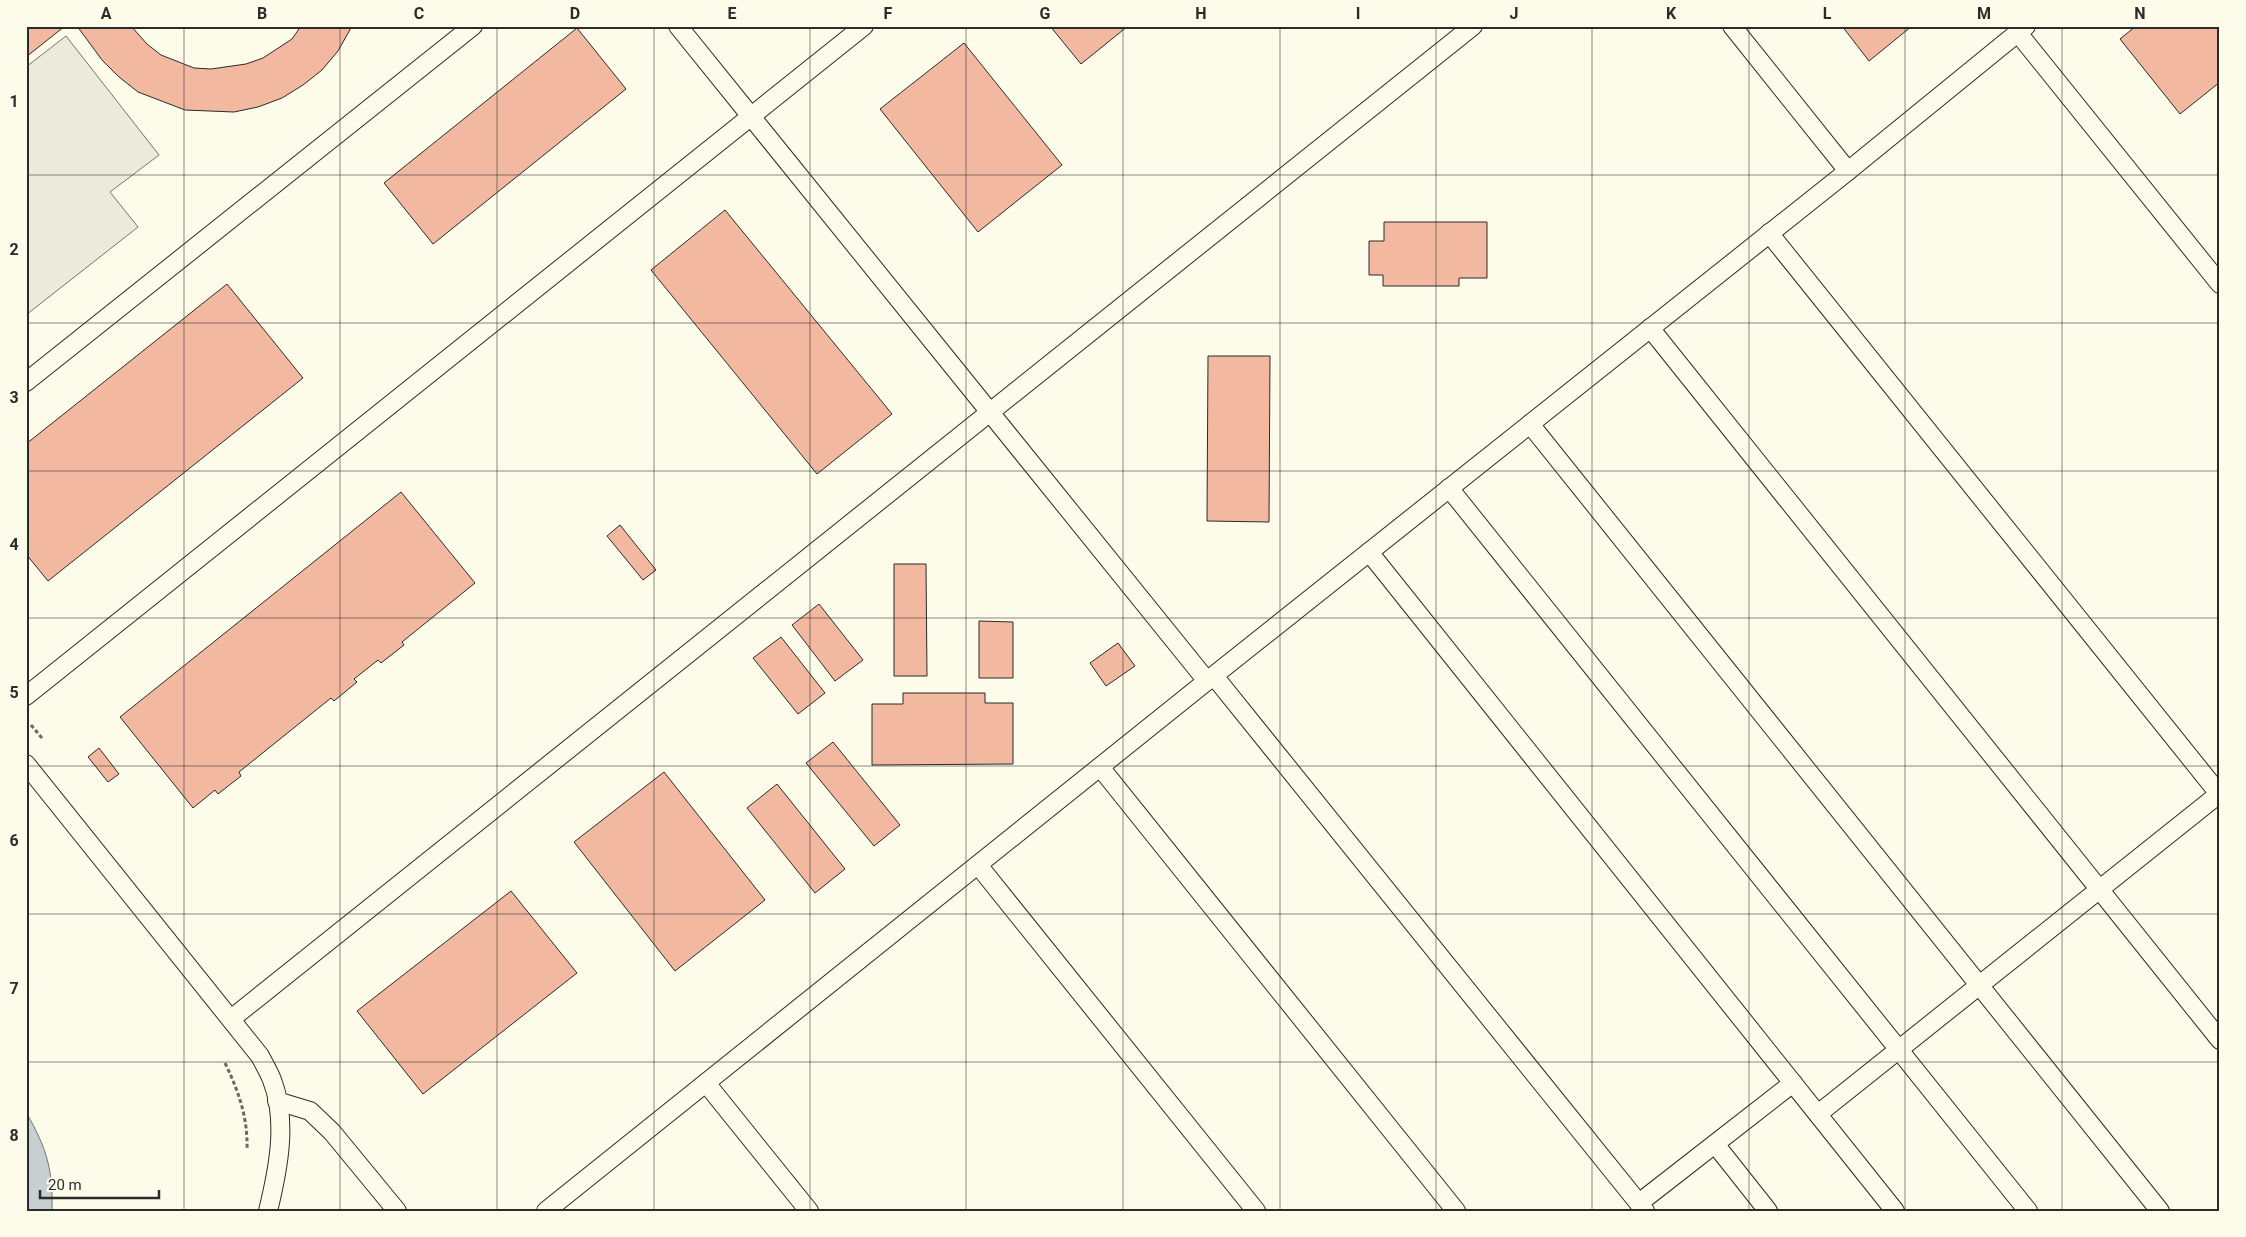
<svg xmlns="http://www.w3.org/2000/svg" width="2246" height="1237" font-family="Roboto,sans-serif">
<rect width="100%" height="100%" fill="#fdfbea"/>
<path fill="#eceadb" stroke="#74746e" d="M 66,36 L 159,155 L 110,192 L 138,227 L 26,315 L 26,67 Z"/>
<path fill="#c7d0d0" stroke="#74746e" d="M 26,1112 C 47,1149 53,1169 52,1211 L 26,1211 Z"/>
<g fill="#f2b8a0" stroke="#2b2b2b">
<path d="M 26,26 L 65,26 L 26,57 Z"/>
<path d="M 77,26 L 131,26 L 147,44 L 161,55 L 194,68 L 211,69 L 246,64 L 263,58 L 292,39 L 301,26 L 352,26 L 338,51 L 322,70 L 303,85 L 282,98 L 258,107 L 234,112 L 185,110 L 138,92 L 119,77 L 102,60 Z"/>
<path d="M 1050,26 L 1128,26 L 1081,64 Z"/>
<path d="M 1842,26 L 1912,26 L 1869,61 Z"/>
<path d="M 2136,26 L 2220,26 L 2220,82 L 2180,114 L 2120,39 Z"/>
<path d="M 577,28 L 626,89 L 433,244 L 384,183 Z"/>
<path d="M 964,43 L 1062,165 L 978,232 L 880,109 Z"/>
<path d="M 725,210 L 892,414 L 817,474 L 651,270 Z"/>
<path d="M 1384,222 L 1487,222 L 1487,278 L 1459,278 L 1459,286 L 1383,286 L 1383,275 L 1369,275 L 1369,241 L 1384,241 Z"/>
<path d="M 227,284 L 303,378 L 48,581 L 26,554 L 26,444 Z"/>
<path d="M 1208,356 L 1270,356 L 1269,522 L 1207,521 Z"/>
<path d="M 401,492 L 475,583 L 402,642 L 404,645 L 381,663 L 378,660 L 354,679 L 357,682 L 334,701 L 331,698 L 239,772 L 241,776 L 218,794 L 215,790 L 193,808 L 120,717 Z"/>
<path d="M 620,525 L 656,570 L 643,580 L 607,536 Z"/>
<path d="M 894,564 L 926,564 L 927,676 L 894,676 Z"/>
<path d="M 819,604 L 863,660 L 835,681 L 792,625 Z"/>
<path d="M 979,621 L 1013,622 L 1013,678 L 979,678 Z"/>
<path d="M 781,637 L 825,693 L 798,714 L 753,658 Z"/>
<path d="M 1118,643 L 1135,666 L 1106,686 L 1090,663 Z"/>
<path d="M 903,693 L 985,693 L 985,703 L 1013,703 L 1013,764 L 872,765 L 872,704 L 903,704 Z"/>
<path d="M 833,742 L 900,825 L 874,846 L 806,763 Z"/>
<path d="M 99,748 L 119,774 L 108,782 L 88,757 Z"/>
<path d="M 664,772 L 765,900 L 675,971 L 574,842 Z"/>
<path d="M 777,784 L 845,869 L 815,893 L 747,808 Z"/>
<path d="M 511,891 L 577,973 L 423,1094 L 357,1011 Z"/>
</g>
<g fill="none" stroke-linecap="round" stroke-linejoin="round">
<g stroke="#2b2b2b" stroke-width="20">
<g id="lane">
<path d="M 678,26 L 1207,681"/>
<path d="M 1732,26 L 1848,171"/>
<path d="M 2018,33 L 2220,284"/>
<path d="M 1769,233 L 2220,795"/>
<path d="M 1650,328 L 2220,1040"/>
<path d="M 26,382 L 473,26"/>
<path d="M 1530,424 L 2160,1211"/>
<path d="M 1449,488 L 2028,1211"/>
<path d="M 1369,552 L 1895,1211"/>
<path d="M 1214,676 L 1645,1211"/>
<path d="M 26,696 L 864,26"/>
<path d="M 26,764 L 260,1056 C 264,1064 269,1072 272,1080 C 288,1121 278,1170 268,1211"/>
<path d="M 1100,767 L 1456,1211"/>
<path d="M 978,865 L 1256,1211"/>
<path d="M 231,1019 L 1473,26"/>
<path d="M 706,1083 L 809,1211"/>
<path d="M 277,1101 L 310,1111 L 332,1132 L 397,1211"/>
<path d="M 1818,1114 L 2219,794"/>
<path d="M 1715,1144 L 1768,1211"/>
<path d="M 1639,1203 L 1793,1083"/>
<path d="M 546,1211 L 1207,681 L 1848,171 L 2026,26"/>
</g>
</g>
<g stroke="#6a6964" stroke-width="3" stroke-dasharray="4 2.5" stroke-linecap="butt">
<path d="M 31,725 L 42,738"/>
<path d="M 225,1063 C 239,1092 248,1118 247,1150"/>
</g>
<use href="#lane" stroke="#fdfbea" stroke-width="18"/>
</g>
<path fill="none" stroke="#2b2b2b" stroke-width="1" stroke-opacity="0.55" d="M 184,26 L 184,1211M 340,26 L 340,1211M 497,26 L 497,1211M 654,26 L 654,1211M 810,26 L 810,1211M 966,26 L 966,1211M 1123,26 L 1123,1211M 1280,26 L 1280,1211M 1436,26 L 1436,1211M 1592,26 L 1592,1211M 1749,26 L 1749,1211M 1905,26 L 1905,1211M 2062,26 L 2062,1211M 26,175 L 2220,175M 26,323 L 2220,323M 26,471 L 2220,471M 26,618 L 2220,618M 26,766 L 2220,766M 26,914 L 2220,914M 26,1062 L 2220,1062"/>
<rect width="2246" height="1237" fill="none" stroke="#fdfbea" stroke-width="55"/>
<path d="M40 1190v8h119v-8" fill="none" stroke="#2b2b2b" stroke-width="2.5"/>
<text x="48" y="1190" font-size="15" fill="#2b2b2b" stroke="#fdfbea" stroke-width="4" paint-order="stroke">20 m</text>
<rect x="28" y="28" width="2190" height="1182" fill="none" stroke="#2b2b2b" stroke-width="2"/>
<g font-size="16" text-anchor="middle" font-weight="bold" fill="#2b2b2b">
<text x="106" y="19">A</text>
<text x="262" y="19">B</text>
<text x="419" y="19">C</text>
<text x="575" y="19">D</text>
<text x="732" y="19">E</text>
<text x="888" y="19">F</text>
<text x="1045" y="19">G</text>
<text x="1201" y="19">H</text>
<text x="1358" y="19">I</text>
<text x="1514" y="19">J</text>
<text x="1671" y="19">K</text>
<text x="1827" y="19">L</text>
<text x="1984" y="19">M</text>
<text x="2140" y="19">N</text>
<text x="14" y="107">1</text>
<text x="14" y="255">2</text>
<text x="14" y="403">3</text>
<text x="14" y="550">4</text>
<text x="14" y="698">5</text>
<text x="14" y="846">6</text>
<text x="14" y="994">7</text>
<text x="14" y="1141">8</text>
</g>
</svg>
